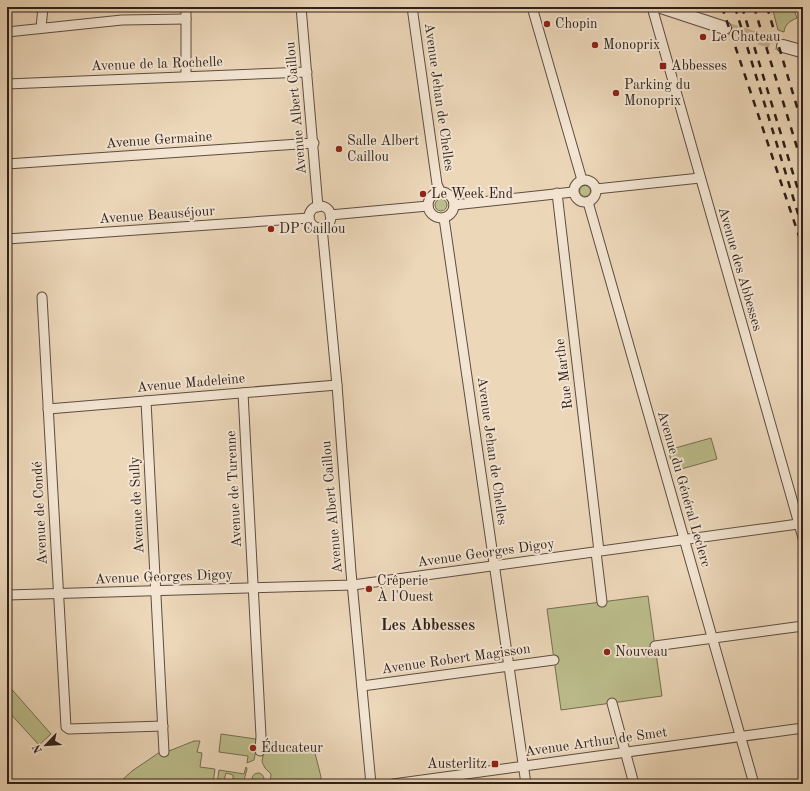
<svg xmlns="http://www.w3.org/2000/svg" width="810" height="791" font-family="'Old Standard TT',serif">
<rect width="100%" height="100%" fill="#ecd7b9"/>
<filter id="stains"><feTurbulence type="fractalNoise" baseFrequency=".005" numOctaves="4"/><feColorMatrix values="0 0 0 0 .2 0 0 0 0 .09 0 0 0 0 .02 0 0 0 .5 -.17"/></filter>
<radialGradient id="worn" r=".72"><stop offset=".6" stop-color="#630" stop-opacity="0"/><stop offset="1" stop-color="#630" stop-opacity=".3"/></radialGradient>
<g fill="#bcbd8c" stroke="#756e52">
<path d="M 772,7 L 793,7 L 797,18 C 790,21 785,24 784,32 L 778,30 Z"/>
<circle cx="585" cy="191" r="5.5"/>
<circle cx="441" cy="205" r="6"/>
<path d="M 711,438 L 717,459 L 674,471 L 668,450 Z"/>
<path d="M 648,596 L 662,696 L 561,710 L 547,609 Z"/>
<path d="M 7,684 L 51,734 L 39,745 L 7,710 Z"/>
<path d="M 221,734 L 256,739 L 256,746 L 251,746 L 251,750 L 256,750 L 254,760 L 247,763 L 248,756 L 219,752 Z"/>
<path d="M 194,741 L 200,741 L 197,752 L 202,753 L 200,767 L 215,769 L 213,784 L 115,784 L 115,782 L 120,782 L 132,771 L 160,752 L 169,751 Z"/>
<path d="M 265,741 L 315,753 L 321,777 L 320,784 L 270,784 L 271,774 L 265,768 L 262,762 Z"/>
<path d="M 246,767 L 247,769 L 243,784 L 239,784 L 240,780 L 233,779 L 233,775 L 226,773 L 224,781 L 226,781 L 226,784 L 217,784 L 219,770 L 244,774 Z"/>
<circle cx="258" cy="779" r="6"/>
</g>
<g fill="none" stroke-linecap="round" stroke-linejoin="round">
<path stroke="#c6b299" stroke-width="12" stroke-dasharray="12 6" stroke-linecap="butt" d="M 725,28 L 783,46"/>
<g stroke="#5e4d41" stroke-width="11">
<g id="minor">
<path d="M 186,7 L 186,76"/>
<path d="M 301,7 L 318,207"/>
<path d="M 412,7 L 437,184 L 440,191"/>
<path d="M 532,7 L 582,180"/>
<path d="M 652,7 L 803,538"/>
<path d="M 41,28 L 43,7"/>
<path d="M 7,32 L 122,20 L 186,19"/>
<path d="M 7,84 L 307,72"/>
<path d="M 7,164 L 314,143"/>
<circle cx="585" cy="191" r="11"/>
<path d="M 596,189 L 700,178"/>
<circle cx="441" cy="205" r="13"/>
<path d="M 557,193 L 599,551"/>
<path d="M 588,202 L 754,784"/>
<path d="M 454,205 L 573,192"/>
<circle cx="320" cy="217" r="11"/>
<path d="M 330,215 L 428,206"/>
<path d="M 444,218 L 526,784"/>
<path d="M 322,227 L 337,385 L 351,572 L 371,784"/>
<path d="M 7,239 L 309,218"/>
<path d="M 42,297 L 66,727 L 69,729 L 163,726"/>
<path d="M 243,393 L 261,736 L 260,751"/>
<path d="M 146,401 L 164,752"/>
<path d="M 48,409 L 337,385"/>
<path d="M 596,552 L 602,602"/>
<path d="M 7,595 L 353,585 L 798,524"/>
<path d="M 655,646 L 803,626"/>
<path d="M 362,686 L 554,660"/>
<path d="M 612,703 L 634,784"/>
<path d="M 393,784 L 803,728"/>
</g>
</g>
<g stroke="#5e4d41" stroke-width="14">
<g id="tertiary">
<path d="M 661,7 L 725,28"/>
<path d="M 783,46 L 801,51"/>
</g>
</g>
<use href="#minor" stroke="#f3e5d2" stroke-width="9"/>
<use href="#tertiary" stroke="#f3e5d2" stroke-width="12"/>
<g stroke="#2e1f19" stroke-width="2.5" stroke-dasharray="7 7" stroke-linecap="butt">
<path d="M 722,7 L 803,248"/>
<path d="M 735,7 L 803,230"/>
<path d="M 742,7 L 803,206"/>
<path d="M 754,7 L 803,167"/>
<path d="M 767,7 L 803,127"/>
</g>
</g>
<g fill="#8f2418" stroke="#f3e5d2" stroke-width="1.5">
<circle cx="547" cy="24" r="4"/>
<circle cx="703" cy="37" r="4"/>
<circle cx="595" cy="45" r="4"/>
<rect x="659" y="62" width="8" height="8" rx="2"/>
<circle cx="616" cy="93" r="4"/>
<circle cx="339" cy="149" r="4"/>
<circle cx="423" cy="194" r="4"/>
<circle cx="271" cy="229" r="4"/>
<circle cx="369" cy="589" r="4"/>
<circle cx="607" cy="652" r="4"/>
<circle cx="253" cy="748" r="4"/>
<rect x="491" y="760" width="8" height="8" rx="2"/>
</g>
<g text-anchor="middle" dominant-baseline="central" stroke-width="4" stroke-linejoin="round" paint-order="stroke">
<g font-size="14" fill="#2e1f19" stroke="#f3e5d2" text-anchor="start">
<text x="555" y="24">Chopin</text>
<text x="711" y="37">Le Chateau</text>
<text x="603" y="45">Monoprix</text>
<text x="671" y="66">Abbesses</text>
<text x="624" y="85">Parking du<tspan x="624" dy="16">Monoprix</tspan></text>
<text x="347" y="141">Salle Albert<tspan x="347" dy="16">Caillou</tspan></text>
<text x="431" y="194">Le Week End</text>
<text x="279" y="229">DP Caillou</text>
<text x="377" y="581">Crêperie<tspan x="377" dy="16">À l'Ouest</tspan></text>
<text x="615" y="652">Nouveau</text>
<text x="261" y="748">Éducateur</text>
<text x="487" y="764" text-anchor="end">Austerlitz</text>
</g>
<g font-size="14" fill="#2e1f19" stroke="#f3e5d2">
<text transform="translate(157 64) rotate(-2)">Avenue de la Rochelle</text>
<text transform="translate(439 97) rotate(82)">Avenue Jehan de Chelles</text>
<text transform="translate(296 108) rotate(-95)">Avenue Albert Caillou</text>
<text transform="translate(159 140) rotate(-4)">Avenue Germaine</text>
<text transform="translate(157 215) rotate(-4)">Avenue Beauséjour</text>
<text transform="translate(740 269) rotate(74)">Avenue des Abbesses</text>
<text transform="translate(564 374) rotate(-97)">Rue Marthe</text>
<text transform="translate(191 383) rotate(-5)">Avenue Madeleine</text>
<text transform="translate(492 451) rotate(82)">Avenue Jehan de Chelles</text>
<text transform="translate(234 489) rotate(-93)">Avenue de Turenne</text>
<text transform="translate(684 489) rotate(74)">Avenue du Général Leclerc</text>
<text transform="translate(137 505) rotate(-93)">Avenue de Sully</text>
<text transform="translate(332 507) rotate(-95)">Avenue Albert Caillou</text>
<text transform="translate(40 513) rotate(-93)">Avenue de Condé</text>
<text transform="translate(486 553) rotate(-8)">Avenue Georges Digoy</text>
<text transform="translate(164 577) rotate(-2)">Avenue Georges Digoy</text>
<text transform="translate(456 659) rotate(-8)">Avenue Robert Magisson</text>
<text transform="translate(596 742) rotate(-8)">Avenue Arthur de Smet</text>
</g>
<g font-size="16" font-weight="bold" fill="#2e1f19" stroke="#f3e5d2">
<text x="428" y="626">Les Abbesses</text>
</g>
</g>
<rect width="810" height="791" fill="none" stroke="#ecd7b9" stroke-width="24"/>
<rect x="8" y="8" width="794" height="775" fill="none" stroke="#2e1f19" stroke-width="2"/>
<rect x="12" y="12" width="786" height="767" fill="none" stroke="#2e1f19"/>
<g transform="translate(46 745) rotate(245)" stroke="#f3e5d2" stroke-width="3" paint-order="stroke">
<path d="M0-3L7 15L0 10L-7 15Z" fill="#2e1f19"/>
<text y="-6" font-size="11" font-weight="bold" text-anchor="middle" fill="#2e1f19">N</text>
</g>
<rect width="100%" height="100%" filter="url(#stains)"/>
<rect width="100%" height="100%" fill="url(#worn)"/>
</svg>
